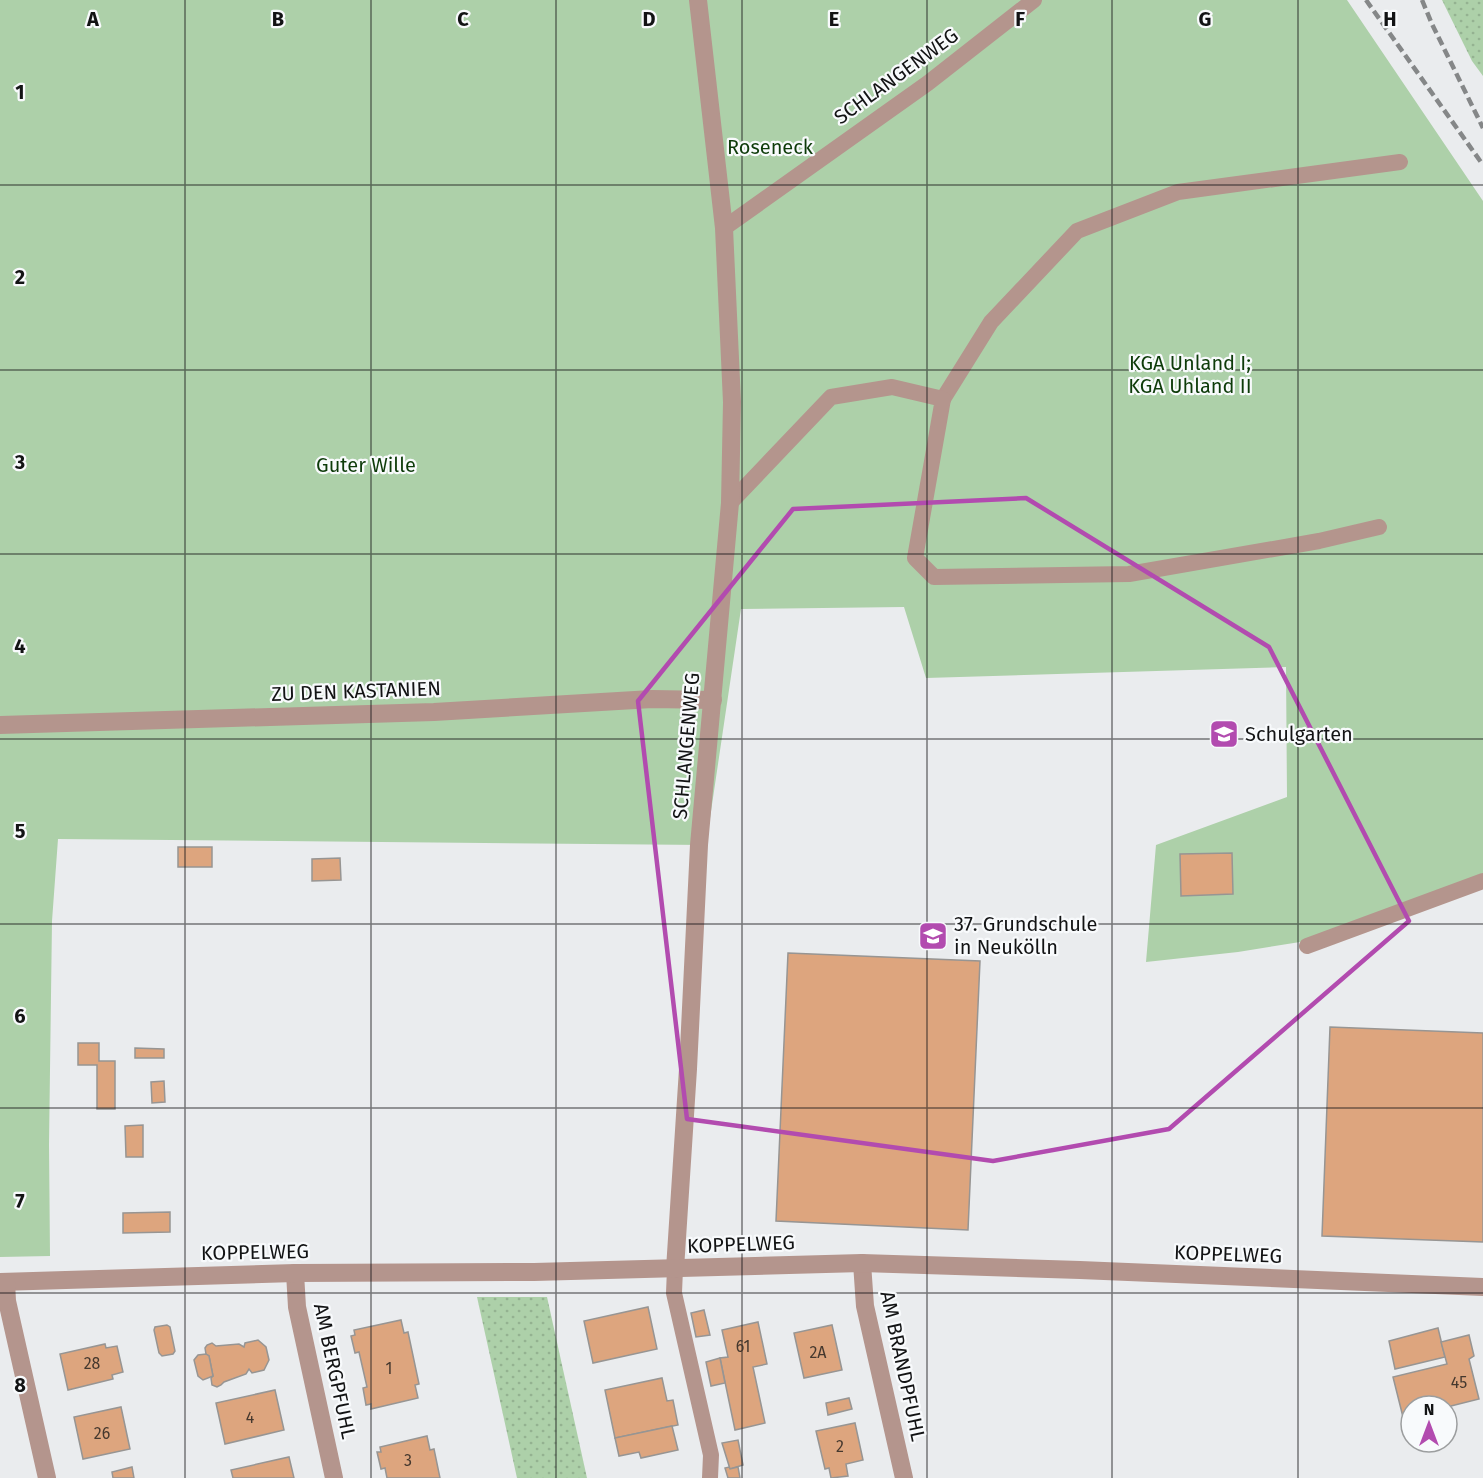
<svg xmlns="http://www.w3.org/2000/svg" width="1483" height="1478" font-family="'Fira Sans',sans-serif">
<defs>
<pattern id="grass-dots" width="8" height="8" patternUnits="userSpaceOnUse" patternTransform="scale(1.5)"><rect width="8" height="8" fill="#add0a9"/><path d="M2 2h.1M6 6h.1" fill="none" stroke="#94b291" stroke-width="1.8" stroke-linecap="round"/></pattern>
</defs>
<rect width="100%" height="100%" fill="#eaecee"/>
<g fill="url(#grass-dots)">
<path d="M 1442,0 L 1483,0 L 1483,76 L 1472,61 Z"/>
<path d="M 477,1297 L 547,1297 L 587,1478 L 517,1478 Z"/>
</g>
<path fill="#add0a9" d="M 0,0 L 1347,0 L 1483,201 L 1483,878 L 1319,939 L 1238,952 L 1146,962 L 1156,845 L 1287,797 L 1286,667 L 926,678 L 904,607 L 741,609 L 706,845 L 58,839 L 52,921 L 49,1145 L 50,1256 L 0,1257 Z"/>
<g fill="#dda57e" stroke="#979593" stroke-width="1.5">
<rect x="178" y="847" width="34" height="20"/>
<path d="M 1232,853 L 1233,894 L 1181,896 L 1180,854 Z"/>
<path d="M 340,858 L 341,880 L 312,881 L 312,859 Z"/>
<path d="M 788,953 L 980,961 L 968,1230 L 776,1221 Z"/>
<path d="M 1330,1027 L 1483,1033 L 1483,1242 L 1322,1236 Z"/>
<path d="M 78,1043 L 99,1043 L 99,1061 L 115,1061 L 115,1109 L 97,1109 L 97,1065 L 78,1065 Z"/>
<path d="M 135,1048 L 164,1049 L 164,1058 L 135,1058 Z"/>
<path d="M 164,1081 L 165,1102 L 152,1103 L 151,1082 Z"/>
<path d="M 143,1125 L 143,1157 L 126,1157 L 125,1126 Z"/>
<path d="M 170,1212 L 170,1232 L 123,1233 L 123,1213 Z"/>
<path d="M 648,1307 L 657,1349 L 593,1363 L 584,1321 Z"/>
<path d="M 704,1310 L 710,1335 L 696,1337 L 691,1313 Z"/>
<path d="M 401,1320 L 404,1333 L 408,1332 L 419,1384 L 415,1385 L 418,1398 L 371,1409 L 371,1404 L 366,1405 L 363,1388 L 367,1387 L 359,1352 L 355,1353 L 351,1336 L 355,1335 L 354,1330 Z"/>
<path d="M 758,1322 L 767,1364 L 753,1367 L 765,1423 L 735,1430 L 720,1358 L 728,1357 L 722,1330 Z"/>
<path d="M 167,1325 L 170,1327 L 175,1351 L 173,1354 L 162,1356 L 159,1353 L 154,1330 L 155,1327 Z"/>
<path d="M 832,1325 L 842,1370 L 804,1378 L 794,1333 Z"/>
<path d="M 1438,1328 L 1445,1357 L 1395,1369 L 1389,1341 Z"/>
<path d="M 1469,1335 L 1474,1356 L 1469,1359 L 1479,1399 L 1447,1407 L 1411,1406 L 1411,1415 L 1403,1417 L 1393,1377 L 1447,1364 L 1441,1342 Z"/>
<path d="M 258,1340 L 266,1347 L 269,1360 L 264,1370 L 252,1373 L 249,1369 L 246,1374 L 224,1382 L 221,1385 L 217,1387 L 212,1385 L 211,1378 L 213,1376 L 209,1356 L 206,1354 L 205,1348 L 207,1345 L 212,1343 L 216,1346 L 239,1344 L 244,1347 L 245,1343 Z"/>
<path d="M 105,1344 L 106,1348 L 117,1346 L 123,1372 L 112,1375 L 113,1379 L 68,1390 L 60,1354 Z"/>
<path d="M 206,1354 L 209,1356 L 213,1376 L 203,1380 L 198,1376 L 194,1360 L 198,1355 Z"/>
<path d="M 720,1358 L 725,1383 L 711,1386 L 706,1362 Z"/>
<path d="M 662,1378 L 667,1401 L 673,1400 L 678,1425 L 615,1438 L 605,1390 Z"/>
<path d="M 275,1390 L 284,1430 L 225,1444 L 216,1403 Z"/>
<path d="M 849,1398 L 852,1409 L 828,1415 L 826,1403 Z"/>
<path d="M 121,1407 L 130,1449 L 83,1459 L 74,1417 Z"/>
<path d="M 855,1423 L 863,1460 L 846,1464 L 848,1476 L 831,1478 L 829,1468 L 825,1469 L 816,1431 Z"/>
<path d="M 672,1426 L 678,1450 L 641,1458 L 639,1452 L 619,1456 L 615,1438 Z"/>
<path d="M 427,1436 L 430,1450 L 434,1449 L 440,1478 L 387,1478 L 385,1468 L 381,1469 L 377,1452 L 381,1452 L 380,1447 Z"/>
<path d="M 738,1440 L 743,1465 L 730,1469 L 722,1443 Z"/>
<path d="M 289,1457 L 294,1478 L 233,1478 L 231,1470 Z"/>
<path d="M 132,1467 L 134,1478 L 113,1478 L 112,1472 Z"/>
<path d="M 729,1467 L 730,1469 L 738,1467 L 740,1478 L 728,1478 L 725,1468 Z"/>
</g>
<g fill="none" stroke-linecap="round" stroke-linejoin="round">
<g stroke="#b4958d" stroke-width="16">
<path d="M 724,228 L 928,83 L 1034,0"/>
<path d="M 943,399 L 991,322 L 1077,231 L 1178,192 L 1400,162"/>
<path d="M 730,503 L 831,397 L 892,387 L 943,399 L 915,558 L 934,577 L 1129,574 L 1319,541 L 1379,527"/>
<path d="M 1307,946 L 1483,881"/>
<path d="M 675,1269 L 674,1293 L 711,1455 L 710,1478"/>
</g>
<g stroke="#b4958d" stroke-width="18">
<path d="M 0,725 L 434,712 L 652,699 L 713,700"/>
<path d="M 862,1263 L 865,1306 L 904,1478"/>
<path d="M 675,1269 L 688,1069 L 699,845 L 730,503 L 732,402 L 724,228 L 698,0"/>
<path d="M 295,1273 L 297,1307 L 334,1478"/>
<path d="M 0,1282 L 295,1273 L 534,1272 L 862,1263 L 1080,1270 L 1483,1287"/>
<path d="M 6,1282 L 7,1301 L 47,1478"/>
</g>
<g stroke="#858788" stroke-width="4.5" stroke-dasharray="9 4.5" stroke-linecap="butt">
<path d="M 1366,0 L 1483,165"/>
<path d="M 1422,0 L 1432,24 L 1483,128"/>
</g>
</g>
<path fill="none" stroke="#b24baf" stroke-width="4.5" stroke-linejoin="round" d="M 1026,498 L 1269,647 L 1409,921 L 1169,1129 L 993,1161 L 687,1119 L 638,701 L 793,509 Z"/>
<path fill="none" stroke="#121314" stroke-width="1.5" stroke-opacity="0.55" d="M 185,0 L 185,1478M 371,0 L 371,1478M 556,0 L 556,1478M 742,0 L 742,1478M 927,0 L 927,1478M 1112,0 L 1112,1478M 1298,0 L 1298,1478M 0,185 L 1483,185M 0,370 L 1483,370M 0,554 L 1483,554M 0,739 L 1483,739M 0,924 L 1483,924M 0,1108 L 1483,1108M 0,1293 L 1483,1293"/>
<defs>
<g id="school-square" transform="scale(1.5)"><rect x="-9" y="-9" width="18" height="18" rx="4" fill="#b24baf" stroke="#f8fafc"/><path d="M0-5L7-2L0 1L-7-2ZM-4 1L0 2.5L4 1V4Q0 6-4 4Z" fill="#fff"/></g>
</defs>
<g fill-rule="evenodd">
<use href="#school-square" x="1224" y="734"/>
<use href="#school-square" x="933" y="936"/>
</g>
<g text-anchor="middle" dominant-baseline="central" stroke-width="4.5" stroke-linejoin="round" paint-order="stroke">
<g font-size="16" fill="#45382e">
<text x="743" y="1346">61</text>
<text x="818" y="1352">2A</text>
<text x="92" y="1363">28</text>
<text x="389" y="1368">1</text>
<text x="1459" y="1382">45</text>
<text x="250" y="1417">4</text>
<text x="102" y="1433">26</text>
<text x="840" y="1446">2</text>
<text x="408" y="1460">3</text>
</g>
<g font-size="20" fill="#121314" stroke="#f8fafc">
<text transform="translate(896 76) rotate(-36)">SCHLANGENWEG</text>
<text transform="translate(356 691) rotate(-2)">ZU DEN KASTANIEN</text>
<text transform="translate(686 746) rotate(-85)">SCHLANGENWEG</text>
<text transform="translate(741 1244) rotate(-2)">KOPPELWEG</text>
<text transform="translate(255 1252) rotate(-1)">KOPPELWEG</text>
<text transform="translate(1228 1254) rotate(2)">KOPPELWEG</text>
<text transform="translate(903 1366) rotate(78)">AM BRANDPFUHL</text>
<text transform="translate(335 1371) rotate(78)">AM BERGPFUHL</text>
</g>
<g font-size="20" fill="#0d3b09" stroke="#f8fafc">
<text x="770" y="147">Roseneck</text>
<text x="1190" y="363">KGA Unland I;<tspan x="1190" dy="23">KGA Uhland II</tspan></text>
<text x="366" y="465">Guter Wille</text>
</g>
<g font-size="20" fill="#121314" stroke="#f8fafc" text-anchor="start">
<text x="1245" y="734">Schulgarten</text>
<text x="954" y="924">37. Grundschule<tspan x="954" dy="23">in Neukölln</tspan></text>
</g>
</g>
<g font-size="20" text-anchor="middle" font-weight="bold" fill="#121314" stroke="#f8fafc" stroke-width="4.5" stroke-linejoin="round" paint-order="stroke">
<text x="93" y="26">A</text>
<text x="278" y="26">B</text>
<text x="463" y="26">C</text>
<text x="649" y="26">D</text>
<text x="834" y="26">E</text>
<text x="1020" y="26">F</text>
<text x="1205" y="26">G</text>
<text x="1390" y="26">H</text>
<text x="20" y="99">1</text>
<text x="20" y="284">2</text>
<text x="20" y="469">3</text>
<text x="20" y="653">4</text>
<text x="20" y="838">5</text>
<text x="20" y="1023">6</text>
<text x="20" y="1208">7</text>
<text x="20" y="1392">8</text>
</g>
<g transform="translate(1429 1424)"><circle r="28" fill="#f8fafc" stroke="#9c9e9f" stroke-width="1.5"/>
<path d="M0-4.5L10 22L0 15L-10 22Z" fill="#b24baf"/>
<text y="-9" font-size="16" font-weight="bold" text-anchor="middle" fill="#121314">N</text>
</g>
</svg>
